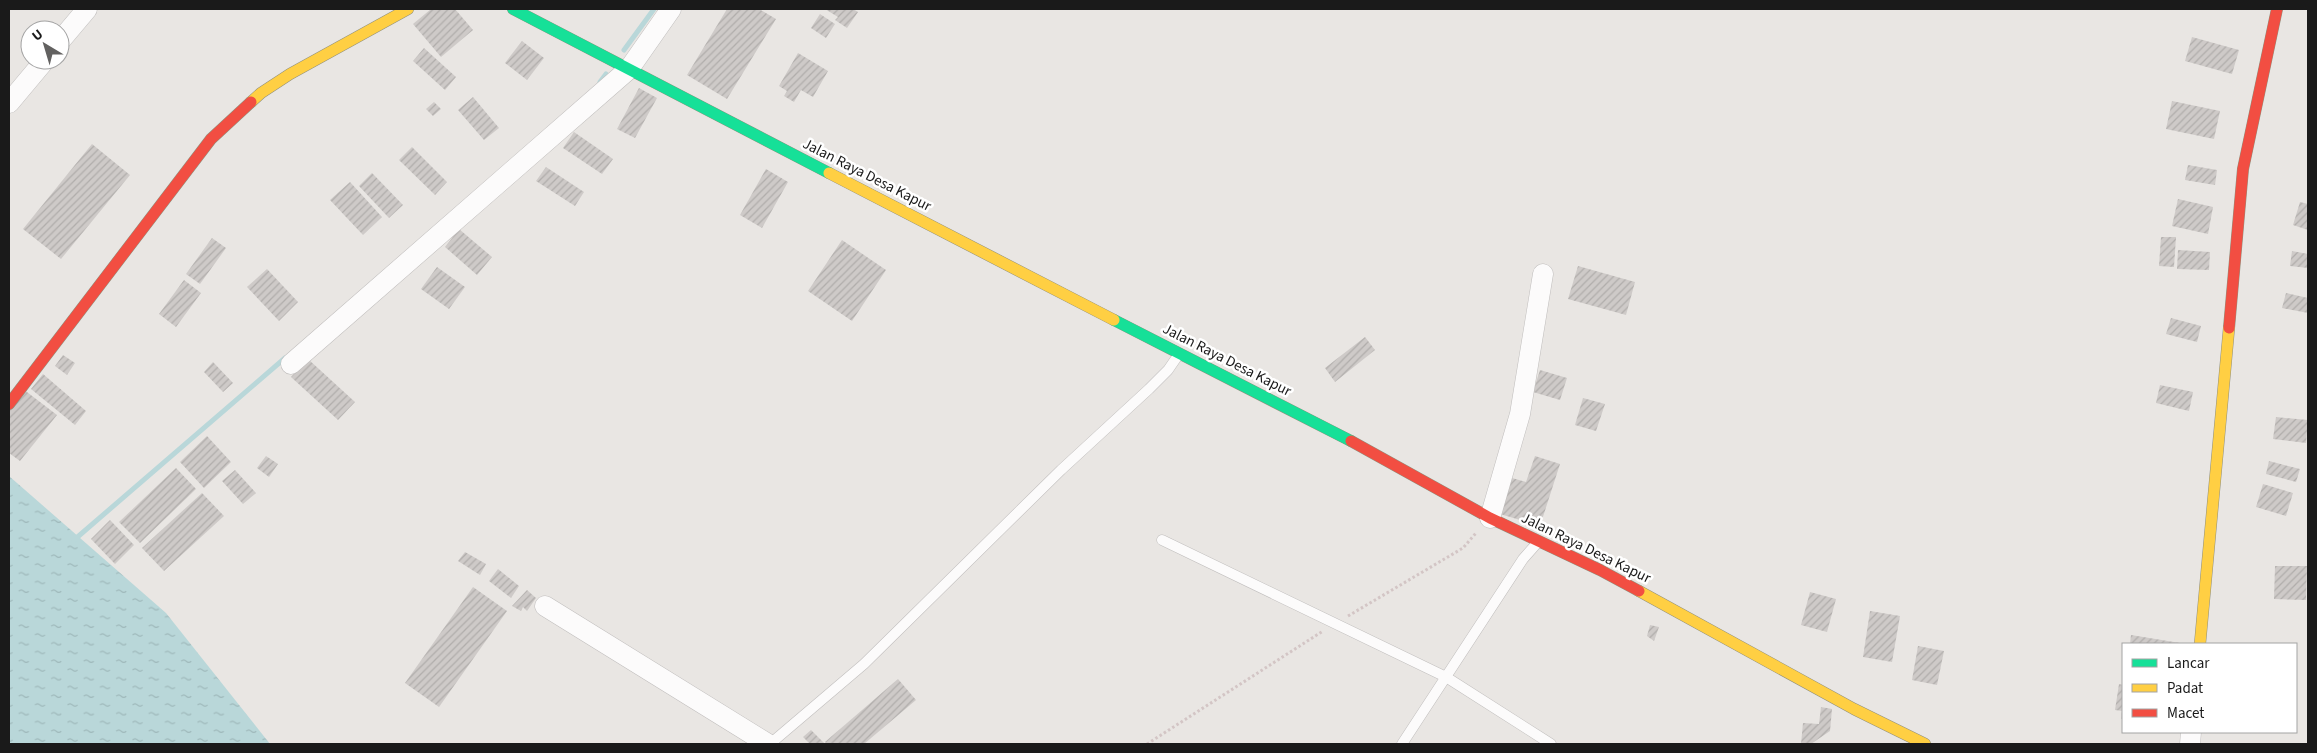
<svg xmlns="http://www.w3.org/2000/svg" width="2317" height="753" font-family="'Source Sans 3',sans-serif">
<defs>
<pattern id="water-ripples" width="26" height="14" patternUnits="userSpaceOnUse" patternTransform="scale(1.25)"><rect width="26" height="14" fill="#b9d7d9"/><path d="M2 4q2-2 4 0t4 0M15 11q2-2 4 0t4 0" fill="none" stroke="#9eb8ba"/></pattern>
<pattern id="building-hatch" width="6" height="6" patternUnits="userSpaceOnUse" patternTransform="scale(1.25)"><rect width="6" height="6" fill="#cecac8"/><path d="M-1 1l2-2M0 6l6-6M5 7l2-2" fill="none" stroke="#b0adab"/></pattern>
</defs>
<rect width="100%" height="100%" fill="#e9e6e3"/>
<path fill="url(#water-ripples)" d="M 9,476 L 166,613 L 270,744 L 9,744 Z"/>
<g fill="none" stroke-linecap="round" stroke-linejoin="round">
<g stroke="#b9d7d9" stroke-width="5">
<path d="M 624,50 L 654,9"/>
<path d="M 600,82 L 606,74"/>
<path d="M 74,540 L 285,358"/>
</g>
</g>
<g fill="url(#building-hatch)">
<path d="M 431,9 L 455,9 L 473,30 L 441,57 L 413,24 Z"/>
<path d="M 727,9 L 759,9 L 776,19 L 727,99 L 687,75 Z"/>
<path d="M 825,9 L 853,9 L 858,12 L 847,28 L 835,20 L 838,17 Z"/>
<path d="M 820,14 L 835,24 L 826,38 L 811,28 Z"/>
<path d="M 2192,37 L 2239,50 L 2232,74 L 2185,61 Z"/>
<path d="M 522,41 L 544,58 L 527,80 L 505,63 Z"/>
<path d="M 424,48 L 456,77 L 445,90 L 413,61 Z"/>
<path d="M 798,53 L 828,71 L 813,97 L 801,90 L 794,102 L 784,96 L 787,91 L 779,86 Z"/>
<path d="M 639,88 L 657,98 L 635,138 L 617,129 Z"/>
<path d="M 473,97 L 499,128 L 484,140 L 458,110 Z"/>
<path d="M 2172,101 L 2220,111 L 2214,139 L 2166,129 Z"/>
<path d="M 434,102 L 441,109 L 433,116 L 426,109 Z"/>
<path d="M 574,132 L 613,159 L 602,174 L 563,148 Z"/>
<path d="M 92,144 L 130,175 L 61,259 L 23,229 Z"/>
<path d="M 412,147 L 447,182 L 435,195 L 399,160 Z"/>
<path d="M 2188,165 L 2217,170 L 2215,185 L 2185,180 Z"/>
<path d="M 546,167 L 584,192 L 575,206 L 536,181 Z"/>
<path d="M 766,169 L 788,182 L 762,228 L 740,215 Z"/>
<path d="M 372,173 L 403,205 L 389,218 L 359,186 Z"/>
<path d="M 350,182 L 382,217 L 363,235 L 330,200 Z"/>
<path d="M 2178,199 L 2213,207 L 2208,234 L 2172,226 Z"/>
<path d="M 2300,202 L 2308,204 L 2308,230 L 2293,225 Z"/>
<path d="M 459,229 L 492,257 L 477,275 L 445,247 Z"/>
<path d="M 2161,237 L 2176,237 L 2174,267 L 2159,266 Z"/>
<path d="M 212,238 L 226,248 L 200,284 L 186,274 Z"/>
<path d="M 842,240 L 886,270 L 852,321 L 808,291 Z"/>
<path d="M 2178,250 L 2210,252 L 2209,270 L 2177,269 Z"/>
<path d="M 2292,251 L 2308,254 L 2308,268 L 2290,266 Z"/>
<path d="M 1578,266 L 1635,282 L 1626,315 L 1568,299 Z"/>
<path d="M 437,267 L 465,287 L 449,309 L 421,289 Z"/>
<path d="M 267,269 L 298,302 L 279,321 L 247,287 Z"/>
<path d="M 184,280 L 201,293 L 176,327 L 159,314 Z"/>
<path d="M 2286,293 L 2308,298 L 2308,313 L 2282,308 Z"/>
<path d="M 2171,318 L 2201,326 L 2197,342 L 2166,334 Z"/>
<path d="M 1365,337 L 1375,350 L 1335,382 L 1325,368 Z"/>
<path d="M 63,355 L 75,363 L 67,375 L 55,366 Z"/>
<path d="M 308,359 L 355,402 L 338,420 L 291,377 Z"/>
<path d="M 213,362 L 233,383 L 223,392 L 204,372 Z"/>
<path d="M 1540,370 L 1567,378 L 1560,400 L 1533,392 Z"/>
<path d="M 43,374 L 86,411 L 75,425 L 31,389 Z"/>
<path d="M 2160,385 L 2193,392 L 2189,411 L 2156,403 Z"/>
<path d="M 23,389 L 57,415 L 20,461 L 9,453 L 9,406 Z"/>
<path d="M 1583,398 L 1605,404 L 1596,431 L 1575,425 Z"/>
<path d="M 2276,417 L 2308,420 L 2306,443 L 2273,439 Z"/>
<path d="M 207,436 L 231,462 L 204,488 L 180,462 Z"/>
<path d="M 266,456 L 278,464 L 269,477 L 257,468 Z"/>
<path d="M 1535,456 L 1560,464 L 1540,526 L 1500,514 L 1512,478 L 1526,482 Z"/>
<path d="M 2269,461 L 2300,469 L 2296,482 L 2266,474 Z"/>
<path d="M 176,468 L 196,489 L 140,543 L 119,522 Z"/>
<path d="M 235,470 L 256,493 L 243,504 L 222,481 Z"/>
<path d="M 2263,484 L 2293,493 L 2286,516 L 2256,507 Z"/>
<path d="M 202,493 L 224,516 L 164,571 L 142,548 Z"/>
<path d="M 110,520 L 134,545 L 115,564 L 91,539 Z"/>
<path d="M 465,552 L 486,564 L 480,575 L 458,561 Z"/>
<path d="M 2275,566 L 2307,566 L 2306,600 L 2274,599 Z"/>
<path d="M 498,569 L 519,586 L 511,598 L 489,581 Z"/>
<path d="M 473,587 L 507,611 L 439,707 L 405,683 Z"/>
<path d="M 527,590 L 536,598 L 527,611 L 523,607 L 521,611 L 512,606 Z"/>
<path d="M 1810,592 L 1836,599 L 1827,632 L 1801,625 Z"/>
<path d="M 1870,611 L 1900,616 L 1892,662 L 1863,657 Z"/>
<path d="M 1650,625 L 1659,627 L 1654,641 L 1647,636 Z"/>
<path d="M 2131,635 L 2180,643 L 2180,644 L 2130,644 Z"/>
<path d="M 1918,646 L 1944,651 L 1937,685 L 1912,680 Z"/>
<path d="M 898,679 L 916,700 L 864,744 L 827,744 L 825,742 Z"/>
<path d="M 2119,684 L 2123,685 L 2123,719 L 2121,719 L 2122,711 L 2115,710 Z"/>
<path d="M 1821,707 L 1832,709 L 1830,731 L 1811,744 L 1801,744 L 1803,723 L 1819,724 Z"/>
<path d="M 811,730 L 825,744 L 810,744 L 803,737 Z"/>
</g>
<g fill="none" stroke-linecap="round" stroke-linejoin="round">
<g stroke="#c0bebd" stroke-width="11">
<g id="lane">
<path d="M 1162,540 L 1446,677 L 1551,744"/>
<path d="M 770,744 L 864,664 L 1061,470 L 1149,389 L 1168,370 L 1179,354"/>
<path d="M 1402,744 L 1523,559 L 1538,542"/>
</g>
</g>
<g stroke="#c0bebd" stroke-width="21">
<g id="street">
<path d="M 60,41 L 87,9"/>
<path d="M 9,103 L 45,60"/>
<path d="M 291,364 L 629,69 L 671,9"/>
<path d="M 1490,518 L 1520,414 L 1543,274"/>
<path d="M 545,606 L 768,744"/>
<path d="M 2190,744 L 2191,732"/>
</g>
</g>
<g stroke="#91907d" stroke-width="12">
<g id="fast">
<path d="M 513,9 L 829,173"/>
<path d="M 1114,320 L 1351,441"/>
</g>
</g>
<g stroke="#91907d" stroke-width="12">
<g id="slow">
<path d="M 251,102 L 261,93 L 290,74 L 408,9"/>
<path d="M 829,173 L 1114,320"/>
<path d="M 1639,591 L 1854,709 L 1925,744"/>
<path d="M 2200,644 L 2229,328"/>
</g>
</g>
<g stroke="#91907d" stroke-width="12">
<g id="jam">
<path d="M 2229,328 L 2243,169 L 2277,9"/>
<path d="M 9,404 L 211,139 L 251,102"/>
<path d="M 1351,441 L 1490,518 L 1600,570 L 1639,591"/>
</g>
</g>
<g stroke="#d3c5c5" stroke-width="3" stroke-dasharray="2.5 2.5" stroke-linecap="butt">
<path d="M 1348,616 L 1463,548 L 1476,533"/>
<path d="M 1147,744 L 1323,631"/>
</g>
<use href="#lane" stroke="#fcfbfb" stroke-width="10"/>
<use href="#street" stroke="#fcfbfb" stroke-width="20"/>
<use href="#fast" stroke="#16e098" stroke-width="11"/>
<use href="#slow" stroke="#ffcf43" stroke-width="11"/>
<use href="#jam" stroke="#f24e42" stroke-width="11"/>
</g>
<g text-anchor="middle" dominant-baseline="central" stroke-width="5" stroke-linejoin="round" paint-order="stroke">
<g font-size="15" fill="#1a1a1a" stroke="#fff">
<text transform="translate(867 175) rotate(27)">Jalan Raya Desa Kapur</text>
<text transform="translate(1227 360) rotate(27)">Jalan Raya Desa Kapur</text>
<text transform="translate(1586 548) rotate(26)">Jalan Raya Desa Kapur</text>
</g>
</g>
<rect width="2317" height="753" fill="none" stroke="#1a1a1a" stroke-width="20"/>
<rect x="2122" y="643" width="175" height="90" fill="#ffffff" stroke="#a3a3a3"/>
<rect x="2132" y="659" width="25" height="8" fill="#16e098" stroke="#a3a3a3"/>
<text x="2167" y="668" font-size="15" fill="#1a1a1a">Lancar</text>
<rect x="2132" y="684" width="25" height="8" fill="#ffcf43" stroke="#a3a3a3"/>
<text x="2167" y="693" font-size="15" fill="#1a1a1a">Padat</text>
<rect x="2132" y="709" width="25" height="8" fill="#f24e42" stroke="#a3a3a3"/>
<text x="2167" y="718" font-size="15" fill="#1a1a1a">Macet</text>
<g transform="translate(45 45) rotate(322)"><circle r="24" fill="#ffffff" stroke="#a3a3a3"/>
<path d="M0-4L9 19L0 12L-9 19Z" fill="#626160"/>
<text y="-8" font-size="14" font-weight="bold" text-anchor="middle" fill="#1a1a1a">U</text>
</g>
</svg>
